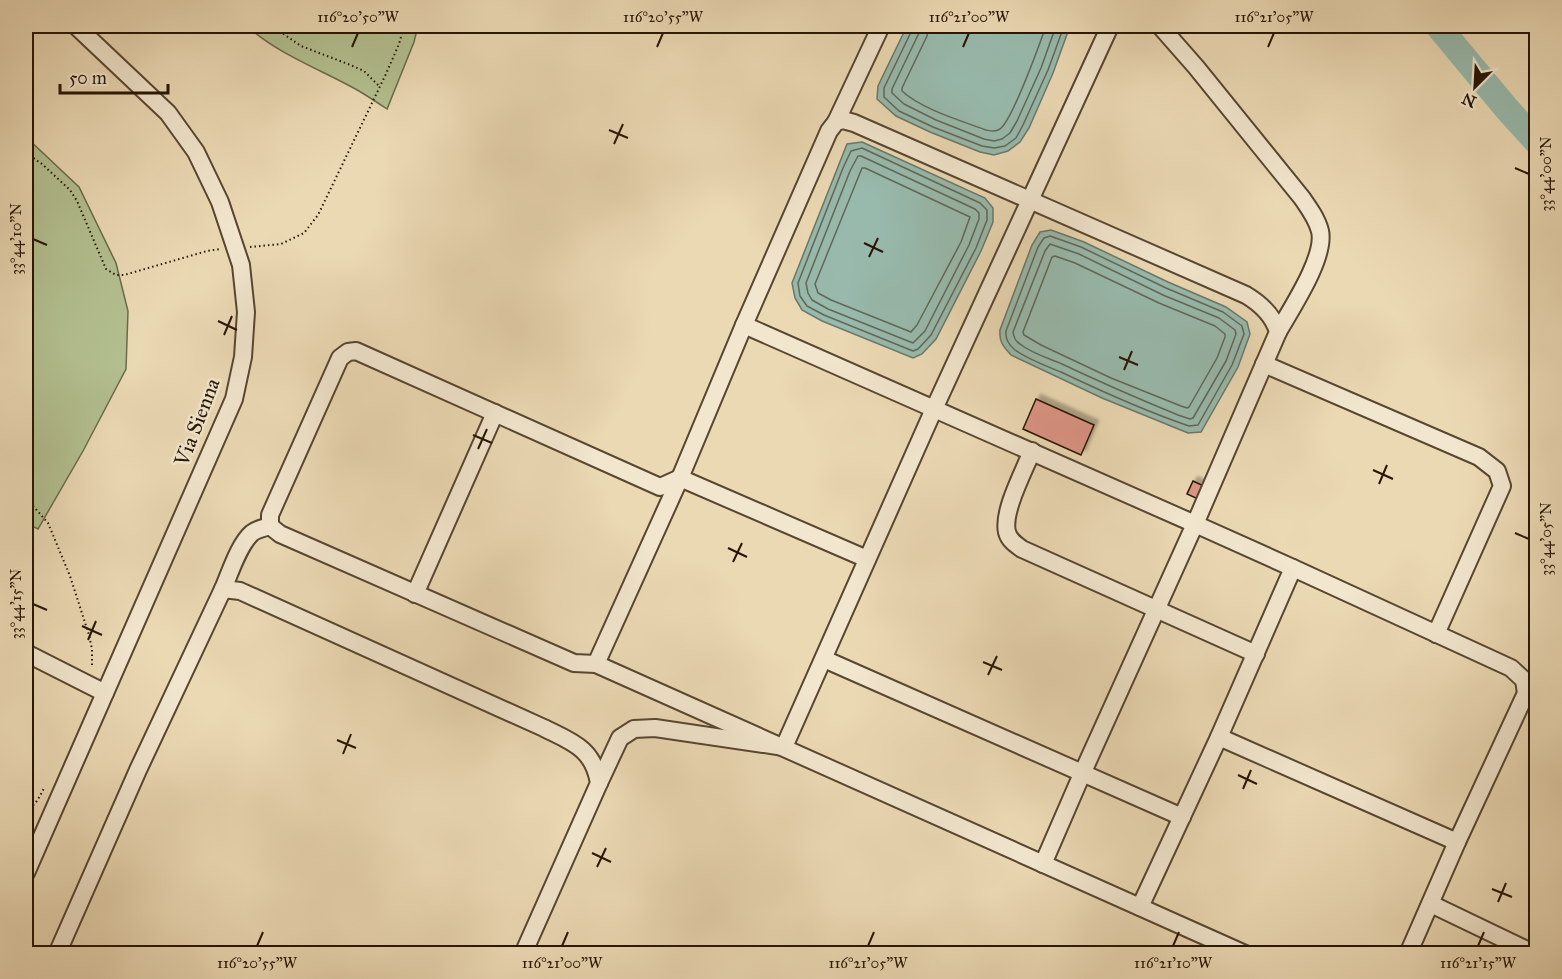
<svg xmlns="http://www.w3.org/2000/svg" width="1562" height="979" font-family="'IM FELL Great Primer',serif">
<defs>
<filter id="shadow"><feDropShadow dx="4.5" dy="-4.5" stdDeviation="1.5" flood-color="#0004"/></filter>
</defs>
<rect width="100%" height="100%" fill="#ebd9b4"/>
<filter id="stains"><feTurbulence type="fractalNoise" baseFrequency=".00333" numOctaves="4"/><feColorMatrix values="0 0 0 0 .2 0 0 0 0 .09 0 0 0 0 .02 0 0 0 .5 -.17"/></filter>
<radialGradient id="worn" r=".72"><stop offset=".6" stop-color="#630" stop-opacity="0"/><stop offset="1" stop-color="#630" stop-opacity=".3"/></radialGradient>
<g fill="#b3c090" stroke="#6c6a4a" stroke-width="1.5">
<path d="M 247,26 L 418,26 L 414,42 L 387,109 C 378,103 369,97 359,91 C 322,70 279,55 247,26 Z"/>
<path d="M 26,137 L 79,187 L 116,263 L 128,311 L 126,369 L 83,451 L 38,529 L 26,523 Z"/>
</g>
<g fill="#98baad" stroke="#6a7869" stroke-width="1.5">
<path d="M 907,26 L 1070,26 L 1053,73 L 1029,128 L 1020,142 L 1008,151 L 994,155 L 980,152 L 930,132 L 896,116 L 877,99 L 878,86 Z"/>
<path d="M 862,142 L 985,198 L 993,208 L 993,222 L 981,251 L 936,339 L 922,354 L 913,358 L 822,321 L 802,310 L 795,298 L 792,283 L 847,144 Z"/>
<path d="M 1051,230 L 1084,242 L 1168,282 L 1226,307 L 1247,322 L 1250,334 L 1238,367 L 1201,432 L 1188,433 L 1102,398 L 1011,355 C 1003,346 999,342 1000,330 L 1032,245 L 1040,232 Z"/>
</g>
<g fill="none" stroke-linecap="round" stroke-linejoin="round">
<g stroke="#5f6858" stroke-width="1.5">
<path d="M 912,26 L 912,30 L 884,88 L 884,97 L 899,111 L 933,127 L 982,146 L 994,148 L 1005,146 L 1016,138 L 1023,125 L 1048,70 L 1064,26"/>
<path d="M 920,26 L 919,33 L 892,89 L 892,93 L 904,104 L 936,120 L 984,139 L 994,141 L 1002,139 L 1010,133 L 1017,121 L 1041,68 L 1056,26"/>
<path d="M 929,26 L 927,36 L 902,88 L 902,91 C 921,109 962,121 986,130 C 991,131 995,132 1000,129 C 1012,121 1040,43 1046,26"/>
<path d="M 862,148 L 980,203 L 987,210 L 987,220 L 976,248 L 931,335 L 918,349 L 913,351 L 824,315 L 807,306 L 800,296 L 798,283 L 843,168 L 851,151 Z"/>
<path d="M 858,156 L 861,156 L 975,209 L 979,213 L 979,219 L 969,245 L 925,331 L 913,343 L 828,309 L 812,300 L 808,293 L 806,283 L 850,171 Z"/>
<path d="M 862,168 L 865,168 L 970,217 L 961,242 L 917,325 L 911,332 L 831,300 L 818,293 L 815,284 Z"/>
<path d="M 1050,236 L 1081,247 L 1166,288 L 1223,312 L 1242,326 L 1244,334 L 1232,365 L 1198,425 L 1189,426 C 1145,411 1103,392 1061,372 C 1046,366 1029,360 1015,350 C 1009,345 1005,339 1006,331 L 1038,247 L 1044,238 Z"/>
<path d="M 1050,244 L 1079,254 L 1163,295 L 1219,318 L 1235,330 L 1236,334 L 1226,361 L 1193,418 L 1190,419 L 1178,415 C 1139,399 1100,382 1062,364 C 1048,358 1031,353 1020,344 C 1015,341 1014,337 1013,332 L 1045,251 Z"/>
<path d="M 1055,256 L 1075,263 L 1159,303 L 1215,326 L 1225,334 L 1225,337 L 1217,358 L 1189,407 L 1187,408 L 1181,406 L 1111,378 L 1041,345 L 1024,335 L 1023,332 L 1052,257 Z"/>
</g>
<path stroke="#98baad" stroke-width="26" d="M 1438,26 L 1507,109 L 1536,141"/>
</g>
<g fill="#dc9586" stroke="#261504" stroke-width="1.5" filter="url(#shadow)">
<path d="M 1036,399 L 1094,425 L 1081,455 L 1023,429 Z"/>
<path d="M 1193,481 L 1206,487 L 1200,500 L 1187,494 Z"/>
</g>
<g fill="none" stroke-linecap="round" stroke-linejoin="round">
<g stroke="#574630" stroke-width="20">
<g id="minor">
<path d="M 1160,26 L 1196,67 L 1302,198 C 1309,208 1317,219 1320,231 C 1326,257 1291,309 1278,332"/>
<path d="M 836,122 L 881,26"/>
<path d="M 744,325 L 1195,524 L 1082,774 L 1043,864"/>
<path d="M 1264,364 L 1479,457 L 1497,471 L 1502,486 L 1436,634"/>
<path d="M 1032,451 C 1024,471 1002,512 1007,532 C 1009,540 1015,544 1022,549 L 1256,654"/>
<path d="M 867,559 L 680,478 L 660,487 L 356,351 L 348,352 L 340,358 L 270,515 L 270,526 L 280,534 L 574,663 L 596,664 L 1245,954"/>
<path d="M 1293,568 L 1511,668 L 1524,680 L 1526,693 L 1457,842"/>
<path d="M 223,589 C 230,573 239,544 252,533 C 257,529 264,528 270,526"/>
<path d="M 415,594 L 495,413"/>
<path d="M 26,653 L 105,693"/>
<path d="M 824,659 L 1182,817"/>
<path d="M 596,664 L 680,478 L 744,325 L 829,131 L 836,122 L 843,120 L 854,123 L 1246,295 C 1261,304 1273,315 1278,332 L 1195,524 L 1293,568 L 1219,737 L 1140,907"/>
<path d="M 1219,737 L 1457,842 L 1408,954"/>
<path d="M 599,783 L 620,738 L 634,729 L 655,728 L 784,747 L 934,409 L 1110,26"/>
<path d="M 26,873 L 234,399 L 243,357 L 246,312 L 241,265 L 220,202 L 196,152 L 168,113 L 76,26"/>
<path d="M 1431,904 L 1535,954"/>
<path d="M 57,954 L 138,770 L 223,589 L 240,591 L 544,728 C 572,742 593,748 599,783 L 523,954"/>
</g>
</g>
<g stroke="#261504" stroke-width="2" stroke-dasharray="1.5 3" stroke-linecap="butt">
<path d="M 272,26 L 301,46 L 348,64 L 364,71 L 380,87"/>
<path d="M 26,153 L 42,164 L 70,190 L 77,201 L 106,269 L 116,275 L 124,275 L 207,251 L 220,249"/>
<path d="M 250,247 L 281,244 L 304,233 L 318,215 L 385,76 L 399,44 L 404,26"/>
<path d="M 26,481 L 27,499 L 48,523 L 70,576 L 89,635 L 92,649 L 92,666"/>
<path d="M 26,811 C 35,806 39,798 44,788"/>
</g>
<use href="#minor" stroke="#f2e6ce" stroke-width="16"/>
</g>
<path fill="none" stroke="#261504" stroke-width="2" d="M 352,47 L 358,33M 657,47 L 663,33M 963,47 L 969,33M 1268,47 L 1274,33M 609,130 L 628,138M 614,144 L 623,124M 1515,168 L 1529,174M 33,239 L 47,245M 864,243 L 883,252M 869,257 L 878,238M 218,321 L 237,330M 224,335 L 232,316M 1119,357 L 1138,365M 1124,370 L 1132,351M 473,435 L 492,443M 478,449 L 487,429M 1373,470 L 1393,479M 1379,484 L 1387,465M 1515,533 L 1529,539M 728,548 L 747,557M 733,562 L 742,543M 33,604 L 47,610M 82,626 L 102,635M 88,640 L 96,621M 983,662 L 1002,670M 988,675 L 997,656M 337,740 L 356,748M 343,754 L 351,734M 1238,775 L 1257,784M 1243,789 L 1251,770M 592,853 L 611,862M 597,867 L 606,848M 1492,889 L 1512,897M 1498,902 L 1506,883M 257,946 L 263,932M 562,946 L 568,932M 868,946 L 874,932M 1173,946 L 1179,932M 1478,946 L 1484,932"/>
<g text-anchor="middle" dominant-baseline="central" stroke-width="5" stroke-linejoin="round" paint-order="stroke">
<g font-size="21" fill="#261504" stroke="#f2e6ce">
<text transform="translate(197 422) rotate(-69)">Via Sienna</text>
</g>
</g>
<rect width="1562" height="979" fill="none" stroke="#ebd9b4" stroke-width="66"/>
<g transform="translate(1475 87) rotate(204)" stroke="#f2e6ce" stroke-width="4.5" paint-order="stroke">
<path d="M0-4.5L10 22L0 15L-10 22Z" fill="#261504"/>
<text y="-9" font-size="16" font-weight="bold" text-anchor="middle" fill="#261504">N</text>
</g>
<path d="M60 84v9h108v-9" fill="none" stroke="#261504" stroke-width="3"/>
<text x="69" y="84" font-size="18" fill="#261504" stroke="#f2e6ce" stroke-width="4.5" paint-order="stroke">50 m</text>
<rect x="33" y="33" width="1496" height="913" fill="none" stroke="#261504" stroke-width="2"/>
<g font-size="15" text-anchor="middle" fill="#261504">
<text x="358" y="22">116°20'50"W</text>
<text x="663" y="22">116°20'55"W</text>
<text x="969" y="22">116°21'00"W</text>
<text x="1274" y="22">116°21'05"W</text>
<text transform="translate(1546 174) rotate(-90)" y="5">33°44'00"N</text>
<text transform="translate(16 239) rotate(-90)" y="5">33°44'10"N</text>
<text transform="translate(1546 539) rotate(-90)" y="5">33°44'05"N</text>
<text transform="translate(16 604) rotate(-90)" y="5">33°44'15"N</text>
<text x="257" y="968">116°20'55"W</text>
<text x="562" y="968">116°21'00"W</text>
<text x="868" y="968">116°21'05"W</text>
<text x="1173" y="968">116°21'10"W</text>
<text x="1478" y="968">116°21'15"W</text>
</g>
<rect width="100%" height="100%" filter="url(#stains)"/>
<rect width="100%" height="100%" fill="url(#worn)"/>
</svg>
